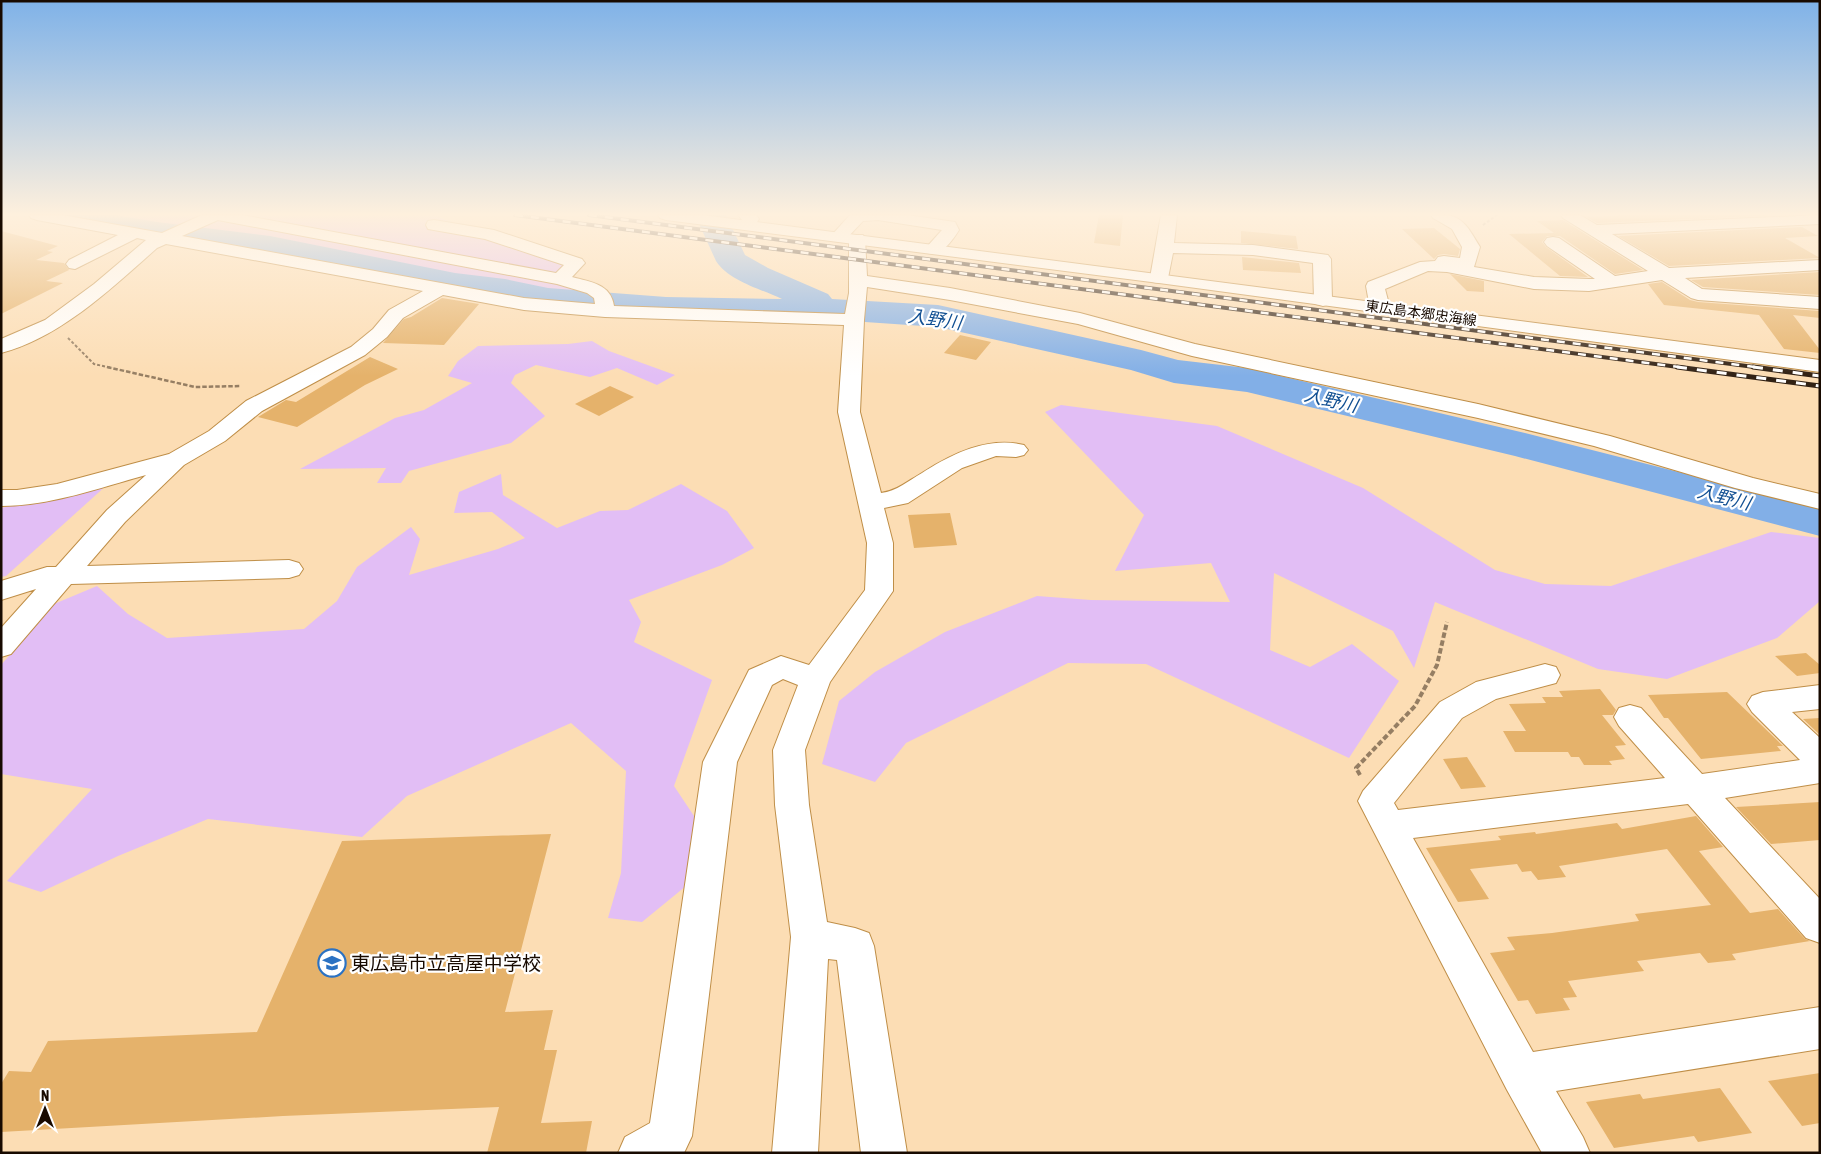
<svg xmlns="http://www.w3.org/2000/svg" width="1821" height="1154" font-family="'Asap Condensed','Noto Sans JP',sans-serif">
<rect width="100%" height="100%" fill="#fcddb4"/>
<g fill="#e2bef5">
<path d="M 95,215 L 208,215 L 530,273 L 237,215 L 435,215 L 481,236 L 565,265 L 553,278 L 596,291 L 591,298 L 393,267 L 285,244 Z"/>
<path d="M 592,341 L 609,351 L 675,375 L 657,385 L 617,368 L 590,377 L 536,365 L 515,375 L 511,383 L 545,416 L 511,443 L 409,471 L 401,483 L 377,483 L 386,468 L 300,469 L 395,418 L 424,410 L 472,383 L 448,376 L 458,361 L 478,346 L 568,344 Z"/>
<path d="M 1061,405 L 1217,426 L 1363,488 L 1495,570 L 1545,584 L 1611,586 L 1771,532 L 1820,538 L 1820,601 L 1777,638 L 1667,679 L 1598,669 L 1435,602 L 1414,668 L 1393,631 L 1274,573 L 1270,650 L 1310,667 L 1352,644 L 1399,681 L 1349,758 L 1146,664 L 1068,663 L 906,743 L 875,782 L 822,764 L 839,701 L 875,672 L 945,632 L 1037,596 L 1091,600 L 1230,602 L 1211,563 L 1115,571 L 1144,515 L 1045,412 Z"/>
<path d="M 501,474 L 503,495 L 557,528 L 600,511 L 628,510 L 681,484 L 727,511 L 754,548 L 722,565 L 629,600 L 641,622 L 634,642 L 712,680 L 674,786 L 700,825 L 686,886 L 642,922 L 608,918 L 621,873 L 626,771 L 571,723 L 407,796 L 362,837 L 208,819 L 118,856 L 41,892 L 7,881 L 92,789 L 1,774 L 1,665 L 54,604 L 97,586 L 128,614 L 167,638 L 304,629 L 337,601 L 357,567 L 411,527 L 420,539 L 409,575 L 498,549 L 525,538 L 492,512 L 454,513 L 459,492 Z"/>
<path d="M 108,484 L 6,576 L 1,577 L 1,508 Z"/>
</g>
<g fill="none" stroke-linecap="round" stroke-linejoin="round">
<path fill="#82afe7" fill-rule="evenodd" d="M 51,215 L 115,215 L 157,222 L 270,236 L 455,273 L 505,279 L 548,288 L 666,297 L 782,299 C 761,289 729,281 716,261 L 695,215 L 726,215 L 745,255 L 768,268 L 828,294 L 832,299 L 938,305 L 1141,350 L 1178,360 L 1247,368 L 1525,433 L 1820,508 L 1820,536 L 1515,456 L 1247,392 L 1174,383 L 1131,370 L 938,327 L 836,320 L 666,317 L 548,308 L 505,299 L 455,293 L 270,254 L 157,240 L 66,224 L 56,221 Z"/>
</g>
<g fill="#e5b26b">
<path d="M 1099,215 L 1123,215 L 1120,246 L 1094,243 Z"/>
<path d="M 1616,215 L 1781,215 L 1597,223 L 1587,217 L 1619,216 Z"/>
<path d="M 1563,220 L 1643,270 L 1615,274 L 1560,236 L 1547,236 L 1542,242 L 1546,247 L 1588,277 L 1560,276 L 1509,234 L 1554,233 L 1537,221 Z"/>
<path d="M 1802,227 L 1818,236 L 1785,238 L 1820,258 L 1669,266 L 1618,236 Z"/>
<path d="M 1434,228 L 1460,249 L 1458,256 L 1444,254 L 1438,255 L 1434,259 L 1402,229 Z"/>
<path d="M 1,231 L 58,246 L 47,251 L 53,252 L 36,260 L 64,263 L 69,270 L 46,281 L 63,283 L 1,314 Z"/>
<path d="M 1241,231 L 1296,236 L 1298,249 L 1241,243 Z"/>
<path d="M 1242,257 L 1299,263 L 1301,273 L 1243,270 Z"/>
<path d="M 1820,272 L 1820,295 L 1703,287 L 1691,280 Z"/>
<path d="M 1450,274 L 1484,281 L 1484,292 L 1467,291 Z"/>
<path d="M 1662,282 L 1690,300 L 1698,302 L 1820,311 L 1820,318 L 1793,315 L 1820,350 L 1820,353 L 1784,349 L 1759,315 L 1664,305 L 1648,284 Z"/>
<path d="M 442,298 L 479,304 L 444,345 L 383,343 L 404,319 L 411,317 Z"/>
<path d="M 960,335 L 991,342 L 976,360 L 944,353 Z"/>
<path d="M 370,357 L 398,369 L 365,385 L 297,427 L 258,417 L 286,400 L 296,402 Z"/>
<path d="M 610,386 L 634,397 L 599,416 L 575,404 Z"/>
<path d="M 950,513 L 957,545 L 914,548 L 908,515 Z"/>
<path d="M 1806,653 L 1820,665 L 1820,673 L 1797,676 L 1775,656 Z"/>
<path d="M 1600,689 L 1616,710 L 1613,715 L 1602,715 L 1626,745 L 1615,746 L 1625,759 L 1609,761 L 1612,765 L 1584,765 L 1579,757 L 1571,757 L 1568,752 L 1515,752 L 1503,731 L 1526,731 L 1509,704 L 1546,703 L 1542,697 L 1563,697 L 1559,691 Z"/>
<path d="M 1727,692 L 1783,746 L 1777,746 L 1781,751 L 1701,759 L 1668,718 L 1664,718 L 1648,695 Z"/>
<path d="M 1820,718 L 1820,735 L 1803,719 Z"/>
<path d="M 1467,757 L 1486,787 L 1461,789 L 1443,759 Z"/>
<path d="M 1820,802 L 1820,840 L 1771,844 L 1736,807 Z"/>
<path d="M 1696,816 L 1723,847 L 1699,851 L 1750,913 L 1778,909 L 1805,939 L 1810,941 L 1732,954 L 1736,960 L 1708,963 L 1700,953 L 1637,961 L 1644,971 L 1568,981 L 1577,997 L 1563,998 L 1570,1010 L 1536,1014 L 1528,1000 L 1518,1001 L 1490,953 L 1515,950 L 1507,937 L 1552,933 L 1639,921 L 1635,914 L 1711,905 L 1667,849 L 1559,866 L 1566,877 L 1538,880 L 1531,871 L 1522,872 L 1517,864 L 1470,869 L 1489,899 L 1458,902 L 1426,848 L 1501,840 L 1498,836 L 1535,832 L 1536,834 L 1617,823 L 1622,829 Z"/>
<path d="M 551,834 L 505,1012 L 553,1010 L 544,1050 L 557,1050 L 541,1123 L 592,1121 L 586,1153 L 487,1153 L 499,1107 L 283,1116 L 1,1132 L 1,1084 L 9,1071 L 31,1072 L 48,1041 L 257,1032 L 342,841 Z"/>
<path d="M 1820,1073 L 1820,1123 L 1802,1126 L 1768,1081 Z"/>
<path d="M 1720,1088 L 1752,1133 L 1698,1142 L 1694,1136 L 1614,1148 L 1586,1102 L 1640,1094 L 1643,1099 Z"/>
</g>
<g fill="none" stroke-linecap="round" stroke-linejoin="round">
<g stroke="#bf8e47" stroke-width="2">
<g id="minor">
<path d="M 29,215 L 62,215 L 162,233 L 202,215 L 242,215 L 556,273 L 564,265 L 485,239 L 428,229 L 426,225 L 428,221 L 434,220 L 494,230 L 582,259 L 585,263 L 572,277 C 591,282 611,284 614,306 L 845,314 L 849,293 L 849,239 L 851,235 L 863,235 L 865,239 L 867,276 L 950,288 L 1080,313 L 1195,344 L 1478,404 L 1610,436 L 1753,478 L 1820,494 L 1820,509 L 1735,488 L 1594,446 L 1478,418 L 1192,356 L 1078,324 L 950,300 L 867,287 L 864,320 L 860,412 L 881,493 C 897,491 908,481 922,473 C 952,454 988,436 1024,445 L 1028,450 L 1024,455 L 1016,457 L 996,456 L 962,468 L 908,503 L 884,508 L 893,543 L 893,591 L 830,682 L 805,750 L 809,805 L 827,922 L 855,928 L 869,933 L 874,946 L 907,1153 L 861,1153 L 837,960 L 828,959 L 818,1153 L 772,1153 L 791,937 L 775,805 L 773,750 L 798,685 L 783,679 L 772,685 L 737,762 L 692,1136 L 684,1153 L 618,1153 L 625,1137 L 650,1123 L 703,762 L 749,670 L 781,656 L 809,665 L 865,590 L 867,543 L 838,412 L 844,325 L 605,317 L 524,310 L 443,295 L 403,318 L 387,337 L 365,355 L 262,411 L 225,441 L 184,465 L 125,522 L 87,566 L 289,560 L 299,563 L 303,569 L 299,575 L 289,578 L 71,584 L 11,654 L 1,657 L 1,628 L 36,589 L 1,600 L 1,581 L 47,567 L 56,567 L 107,510 L 146,475 C 99,488 50,506 1,506 L 1,490 L 17,490 L 57,484 L 169,454 L 209,431 L 246,401 L 351,347 L 373,329 L 389,310 L 423,291 L 166,244 L 157,248 C 113,287 60,338 1,353 L 1,339 L 45,320 L 94,284 L 146,240 L 137,238 L 75,269 L 69,268 L 66,264 L 69,260 L 118,235 L 37,220 L 31,218 ZM 218,220 L 557,284 L 587,293 L 594,298 L 595,304 L 524,298 L 182,236 Z"/>
<path d="M 738,215 L 756,215 L 759,219 L 753,229 L 741,229 L 739,225 L 742,220 Z"/>
<path d="M 850,215 L 907,215 L 955,222 L 959,230 C 952,241 942,256 928,253 L 925,249 L 942,230 L 878,220 L 863,221 L 845,240 L 833,240 L 831,236 Z"/>
<path d="M 1161,215 L 1177,215 L 1174,243 L 1253,245 L 1328,255 L 1331,259 L 1332,300 L 1330,304 L 1323,306 L 1316,304 L 1314,300 L 1313,263 L 1253,255 L 1173,253 L 1168,278 L 1165,282 L 1159,283 L 1153,282 L 1150,278 Z"/>
<path d="M 1431,215 C 1461,212 1466,224 1480,247 L 1474,267 L 1534,277 L 1589,279 L 1595,279 L 1547,246 L 1544,242 L 1547,238 L 1553,237 L 1559,238 L 1615,276 L 1648,271 L 1563,218 L 1561,215 L 1580,215 L 1597,225 L 1820,215 L 1820,224 L 1612,234 L 1669,268 L 1820,260 L 1820,270 L 1685,278 L 1702,289 L 1820,297 L 1820,309 L 1698,300 L 1691,298 L 1662,280 L 1589,291 L 1534,289 L 1447,272 L 1428,271 L 1385,289 L 1390,308 L 1387,312 L 1380,314 L 1373,312 L 1370,308 L 1366,286 L 1368,282 L 1420,262 L 1435,261 L 1438,257 L 1444,256 L 1460,258 L 1462,247 L 1452,229 L 1433,218 Z"/>
<path d="M 1545,664 L 1556,667 L 1560,675 L 1556,683 L 1496,699 L 1462,718 L 1394,803 L 1398,810 L 1665,778 L 1619,726 L 1614,717 L 1619,708 L 1630,705 L 1641,708 L 1702,774 L 1800,760 L 1752,712 L 1747,704 L 1752,696 L 1763,692 L 1820,685 L 1820,709 L 1792,712 L 1820,738 L 1820,783 L 1725,798 L 1820,899 L 1820,943 L 1806,938 L 1688,804 L 1413,838 L 1533,1052 L 1820,1007 L 1820,1049 L 1556,1091 L 1583,1137 L 1590,1153 L 1542,1153 L 1507,1090 L 1358,801 L 1363,791 L 1440,702 L 1476,682 Z"/>
</g>
</g>
<g stroke="#bf8e47" stroke-width="2">
<path id="major" d="M 658,215 L 702,215 L 1820,360 L 1820,372 L 1159,283 L 666,220 L 660,218 Z"/>
</g>
<g stroke="#957e63" stroke-width="2" stroke-dasharray="3 2" stroke-linecap="butt">
<path d="M 1483,225 L 1497,215"/>
<path d="M 68,338 L 94,364 L 112,368"/>
</g>
<path stroke="#957e63" stroke-width="2.5" stroke-dasharray="4.5 2" stroke-linecap="butt" d="M 107,367 L 195,387 L 241,386"/>
<path stroke="#957e63" stroke-width="4" stroke-dasharray="5.5 2.5" stroke-linecap="butt" d="M 1360,775 L 1356,768 L 1415,706 L 1437,665 L 1447,622"/>
<use href="#minor" fill="#fff" fill-rule="evenodd"/>
<use href="#major" fill="#fff" fill-rule="evenodd"/>
<g stroke="#312114" stroke-width="4">
<g id="rail-far1">
<path d="M 515,215 L 1686,368"/>
<path d="M 589,215 L 1762,368"/>
</g>
</g>
<g stroke="#312114" stroke-width="5">
<g id="rail">
<path d="M 1677,367 L 1820,386"/>
<path d="M 1753,367 L 1820,376"/>
</g>
</g>
<use href="#rail-far1" stroke="#fff" stroke-width="2.5" stroke-dasharray="8" stroke-linecap="butt"/>
<use href="#rail" stroke="#fff" stroke-width="3" stroke-dasharray="10" stroke-linecap="butt"/>
</g>
<linearGradient id="sky" x2="0" y2="1"><stop stop-color="#7fb2e8"/><stop offset="0.57" stop-color="#fef0dd"/><stop offset="1" stop-color="#fef0dd" stop-opacity="0"/></linearGradient>
<rect width="1821" height="376" fill="url(#sky)"/>
<defs>
<g id="school-ring" transform="scale(1.4375)"><circle r="9.5" fill="#fff" stroke="#2b72c3" stroke-width="1.5"/><path d="M0-5L7-2L0 1L-7-2ZM-4 1L0 2.5L4 1V4Q0 6-4 4Z" fill="#2b72c3"/></g>
</defs>
<g fill-rule="evenodd">
<use href="#school-ring" x="332" y="963"/>
</g>
<g text-anchor="middle" dominant-baseline="central" stroke-width="4.5" stroke-linejoin="round" paint-order="stroke">
<g font-size="14" fill="#180a00" stroke="#fff">
<text transform="translate(1421 313) rotate(8)">東広島本郷忠海線</text>
</g>
<g font-size="18" font-style="italic" fill="#125093" stroke="#fff">
<text transform="translate(935 319) rotate(8)">入野川</text>
<text transform="translate(1331 400) rotate(13)">入野川</text>
<text transform="translate(1724 497) rotate(14)">入野川</text>
</g>
<g font-size="19" fill="#180a00" stroke="#fff" text-anchor="start">
<text x="351" y="963">東広島市立高屋中学校</text>
</g>
</g>
<rect width="1821" height="1154" fill="none" stroke="#180a00" stroke-width="5"/>
<g transform="translate(45 1109)" stroke="#ffffff" stroke-width="4" paint-order="stroke">
<path d="M0-4L9 19L0 12L-9 19Z" fill="#180a00"/>
<text y="-8" font-size="14" font-weight="bold" text-anchor="middle" fill="#180a00">N</text>
</g>
</svg>
